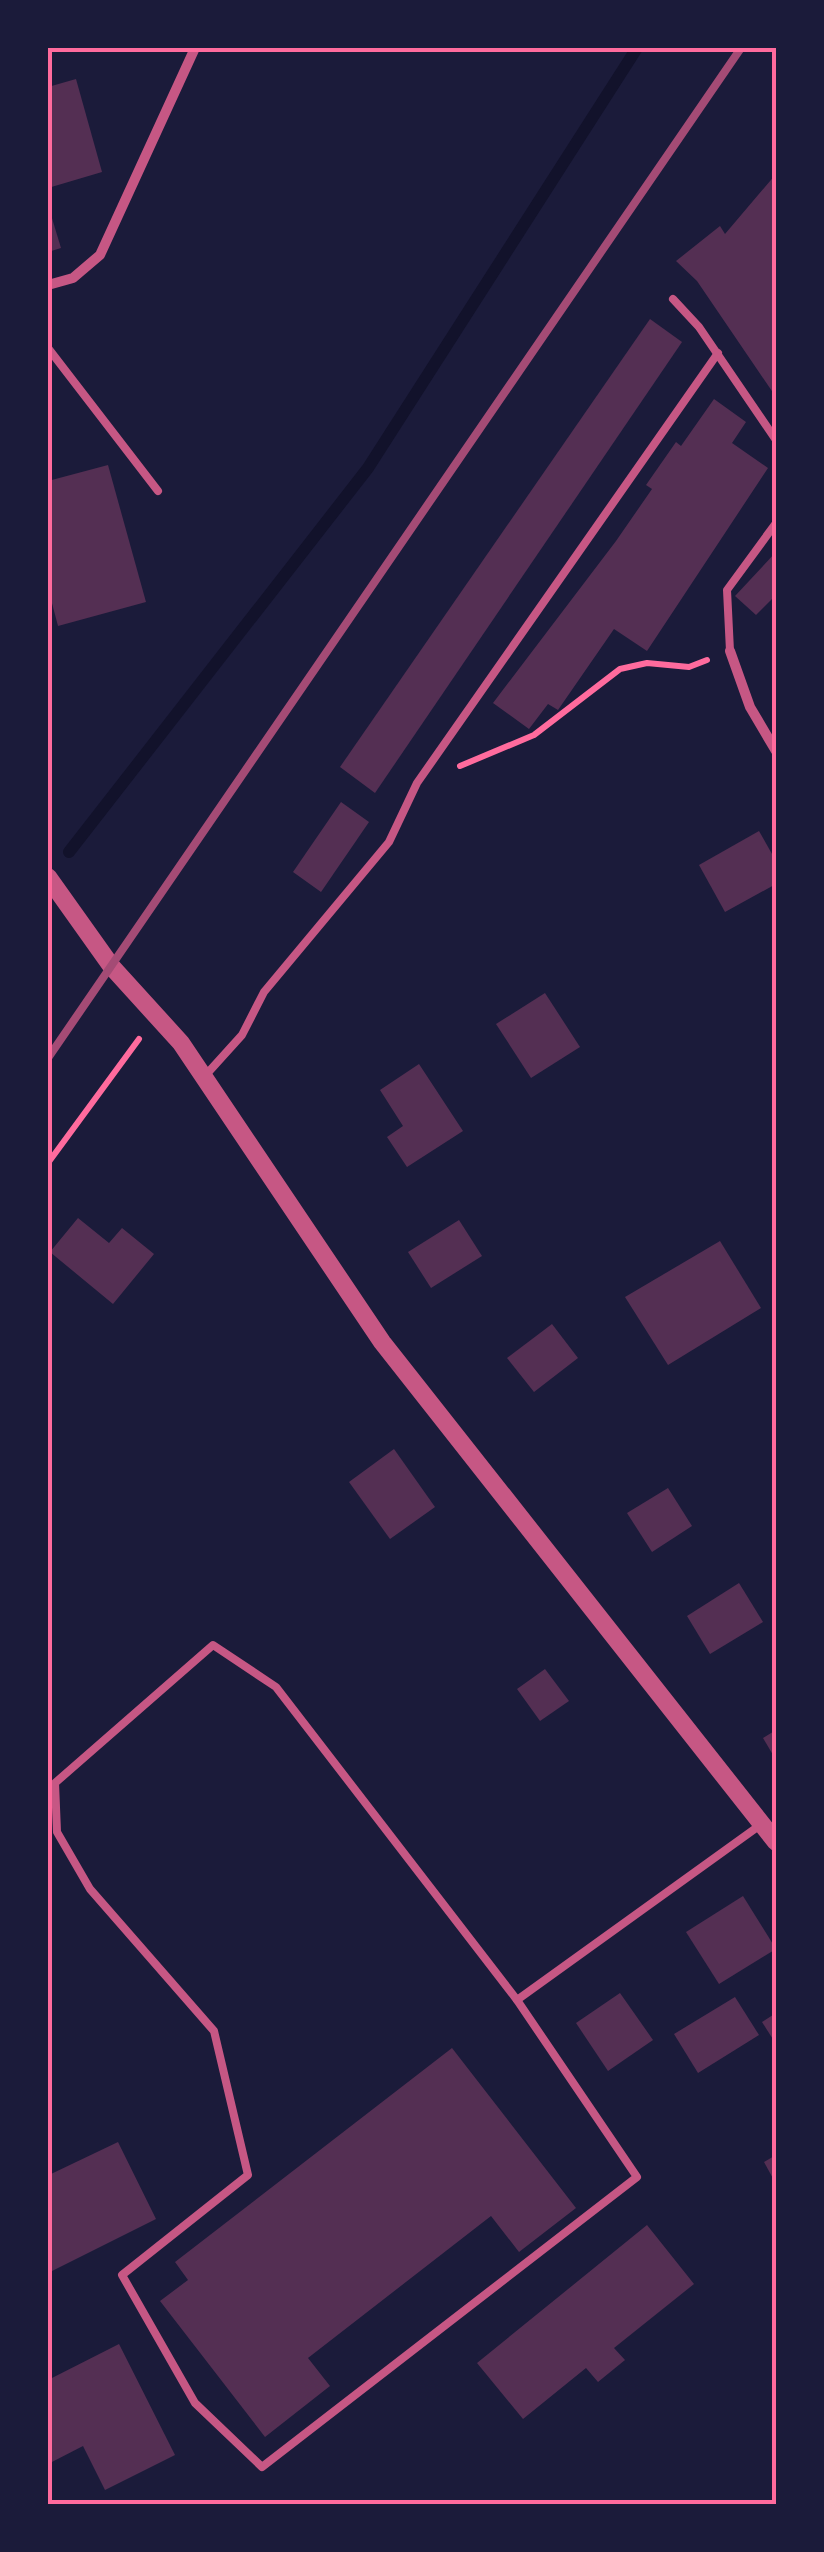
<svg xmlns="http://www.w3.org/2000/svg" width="824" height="2552" font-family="'Sofia Sans Condensed',sans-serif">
<rect width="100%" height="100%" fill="#1b1b3a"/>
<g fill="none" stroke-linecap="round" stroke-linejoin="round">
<path stroke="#12122b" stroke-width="12" d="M 69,852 L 368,468 L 637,48"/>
</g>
<g fill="#542f53">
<path d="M 76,79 L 102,172 L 48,188 L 48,87 Z"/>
<path d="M 776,174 L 776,239 L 772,244 L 776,251 L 776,397 L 697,281 L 676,261 L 720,226 L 725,234 Z"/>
<path d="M 48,205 L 61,248 L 48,252 Z"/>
<path d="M 650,319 L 682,342 L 375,793 L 340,767 Z"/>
<path d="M 714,399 L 746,422 L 732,443 L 768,468 L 647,651 L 614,629 L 558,710 L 548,704 L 529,729 L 493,703 L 616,541 L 652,489 L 646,485 L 676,442 L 681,446 Z"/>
<path d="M 108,465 L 146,602 L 58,626 L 48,588 L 48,481 Z"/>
<path d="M 776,552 L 776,595 L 756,615 L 735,596 Z"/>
<path d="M 341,802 L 369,822 L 321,892 L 293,872 Z"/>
<path d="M 759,831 L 776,861 L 776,884 L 725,912 L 699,865 Z"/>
<path d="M 545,993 L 580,1047 L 531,1078 L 496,1024 Z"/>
<path d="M 419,1064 L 463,1131 L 407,1167 L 387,1137 L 403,1126 L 380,1090 Z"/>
<path d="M 78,1218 L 109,1243 L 122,1228 L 154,1254 L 113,1304 L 50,1252 Z"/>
<path d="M 459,1220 L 482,1256 L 431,1288 L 408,1252 Z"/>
<path d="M 720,1241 L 761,1308 L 668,1365 L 625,1297 Z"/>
<path d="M 552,1324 L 578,1358 L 534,1392 L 507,1358 Z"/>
<path d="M 394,1449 L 435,1507 L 390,1539 L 349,1482 Z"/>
<path d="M 668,1488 L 692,1526 L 652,1552 L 627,1513 Z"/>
<path d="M 739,1583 L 763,1622 L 710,1654 L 687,1616 Z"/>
<path d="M 545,1669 L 569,1701 L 540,1721 L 517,1689 Z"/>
<path d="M 776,1730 L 776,1760 L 763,1738 Z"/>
<path d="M 743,1896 L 776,1949 L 719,1984 L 686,1932 Z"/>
<path d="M 620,1993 L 653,2040 L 608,2071 L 576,2023 Z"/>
<path d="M 735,1997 L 759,2035 L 698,2073 L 674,2034 Z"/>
<path d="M 776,2013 L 776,2044 L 762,2022 Z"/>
<path d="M 452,2048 L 576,2208 L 519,2252 L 491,2216 L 308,2358 L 330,2386 L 265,2437 L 160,2301 L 188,2280 L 175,2262 Z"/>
<path d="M 118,2142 L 156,2219 L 48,2273 L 48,2168 L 51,2174 Z"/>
<path d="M 776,2155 L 776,2184 L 764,2162 Z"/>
<path d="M 647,2225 L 694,2284 L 614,2348 L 625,2360 L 598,2382 L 586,2368 L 523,2419 L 477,2363 Z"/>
<path d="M 119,2344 L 175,2455 L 105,2490 L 83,2446 L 48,2464 L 48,2380 Z"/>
</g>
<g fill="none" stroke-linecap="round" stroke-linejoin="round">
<g stroke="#ff6b9d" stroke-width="6">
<path d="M 460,766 L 534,735 L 620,669 L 647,663 L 689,667 L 707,660"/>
<path d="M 48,1163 L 139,1039"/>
</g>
<g stroke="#c65784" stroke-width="8">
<path d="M 673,299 L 699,327 L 776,440"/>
<path d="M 48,348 L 158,491"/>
<path d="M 730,651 L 727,590 L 776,523"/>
<path d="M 204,1077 L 242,1035 L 264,992 L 389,842 L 417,783 L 718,353"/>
<path d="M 213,1645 L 276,1687 L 517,2000 L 637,2177 L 262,2467 L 195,2403 L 122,2275 L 248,2175 L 214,2031 L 90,1889 L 57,1832 L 55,1783 Z"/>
<path d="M 517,2000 L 763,1823"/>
</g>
<g stroke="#c65784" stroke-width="10">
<path d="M 48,285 L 73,278 L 100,255 L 195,48"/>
<path d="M 730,651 L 750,707 L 776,751"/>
</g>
<path stroke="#c65784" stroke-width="18" d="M 48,877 L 112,967 L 181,1043 L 382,1342 L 776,1842"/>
<path stroke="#a44b75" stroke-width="8" d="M 48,1058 L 741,48"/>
</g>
<rect width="824" height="2552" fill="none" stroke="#1b1b3a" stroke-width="100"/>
<rect x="50" y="50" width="724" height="2452" fill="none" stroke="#ff6b9d" stroke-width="4"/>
</svg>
